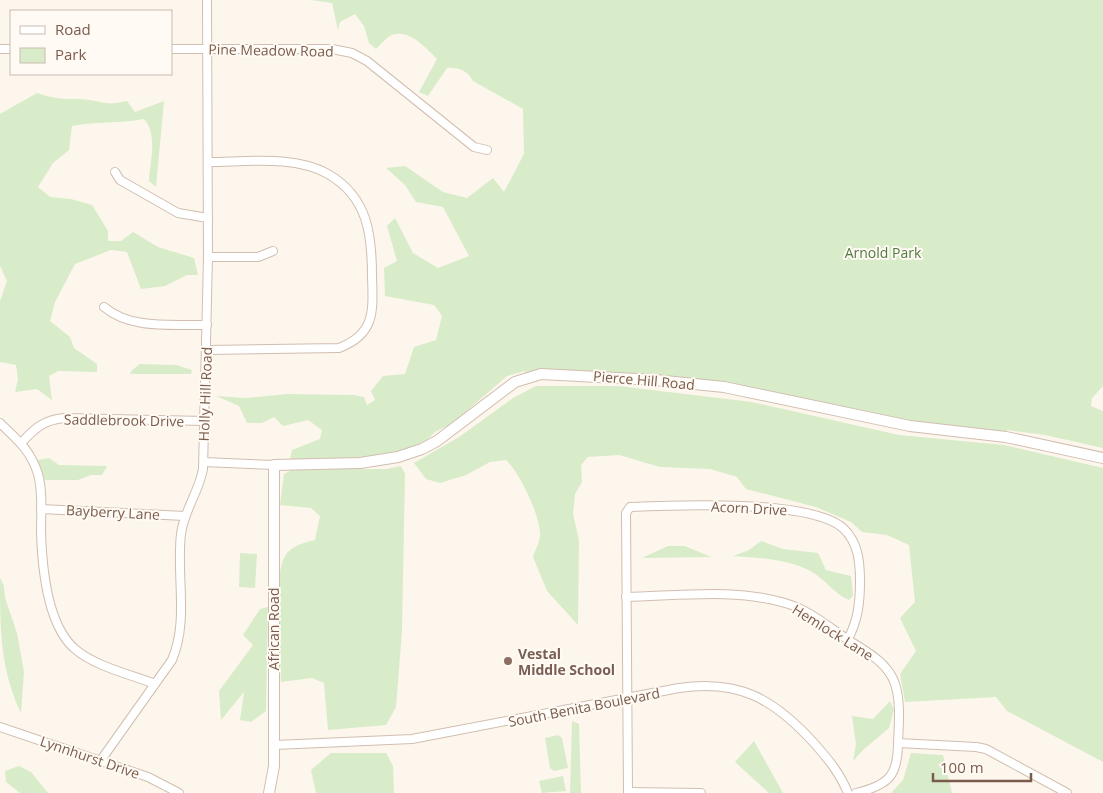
<svg xmlns="http://www.w3.org/2000/svg" width="1103" height="793" font-family="'Open Sans',sans-serif">
<rect width="100%" height="100%" fill="#fdf6ec"/>
<g fill="#d8ecc9">
<path d="M 311,0 L 1103,0 L 1103,386 L 1092,398 L 1091,406 L 1103,411 L 1103,448 L 1045,435 L 1007,430 L 1006,437 L 910,426 L 724,387 L 525,377 L 525,371 L 507,376 L 453,423 L 435,432 L 427,440 L 403,450 L 352,459 L 290,459 L 292,450 L 320,439 L 322,430 L 308,420 L 283,426 L 274,417 L 262,423 L 247,423 L 239,406 L 216,396 L 245,398 L 287,394 L 354,395 L 364,397 L 367,405 L 375,400 L 371,391 L 383,376 L 405,374 L 414,347 L 436,340 L 442,316 L 434,305 L 385,296 L 384,268 L 397,261 L 387,226 L 395,218 L 413,253 L 438,268 L 469,256 L 443,207 L 416,202 L 405,185 L 386,168 L 405,166 L 443,192 L 467,198 L 493,178 L 504,192 L 524,154 L 523,109 L 473,81 C 468,71 458,67 447,68 L 428,96 L 419,92 L 437,59 C 426,48 408,27 390,36 C 385,39 380,45 376,49 L 369,43 L 364,26 L 355,14 L 340,22 L 338,30 L 332,3 Z"/>
<path d="M 37,93 C 56,99 61,99 80,99 C 102,100 103,107 127,101 L 135,112 L 164,101 L 156,187 L 149,181 C 150,162 158,134 144,119 C 119,124 97,121 72,126 L 69,150 L 53,163 L 38,187 L 50,197 L 71,199 L 92,205 L 108,231 L 108,241 L 121,241 L 133,232 L 158,247 L 194,258 L 198,275 L 187,275 L 165,286 L 141,289 L 127,252 L 111,250 L 75,264 L 55,302 L 50,321 L 70,337 L 74,348 L 97,364 L 97,372 L 58,371 L 49,376 L 52,400 L 37,389 L 15,392 L 18,379 L 16,365 L 0,362 L 0,301 L 7,281 L 0,266 L 0,114 Z"/>
<path d="M 140,364 L 176,365 L 192,370 L 191,374 L 130,374 L 132,370 Z"/>
<path d="M 536,386 L 618,386 L 752,402 L 899,435 L 1004,445 L 1103,468 L 1103,762 L 1007,711 L 996,697 L 905,702 L 900,674 L 916,651 L 900,618 L 915,602 L 909,545 L 887,535 L 862,532 L 851,522 L 816,507 L 746,489 L 737,477 L 710,469 L 660,467 L 619,455 L 588,457 L 581,465 L 582,482 L 575,494 L 573,514 L 579,540 L 578,625 L 547,591 L 533,557 C 535,550 540,542 540,535 C 540,515 520,473 506,460 L 490,462 L 466,475 L 440,483 L 426,479 L 414,463 L 459,437 L 513,398 Z"/>
<path d="M 49,458 L 59,465 L 107,466 L 102,475 L 91,475 L 78,480 L 45,480 L 38,460 Z"/>
<path d="M 401,466 L 405,474 L 402,631 L 396,707 L 386,725 L 328,730 L 324,683 L 312,678 L 281,682 C 281,654 271,573 287,553 C 294,545 306,542 315,540 L 320,516 L 311,508 L 280,505 L 284,474 L 294,469 L 386,469 Z"/>
<path d="M 761,541 L 783,549 L 818,553 L 826,570 L 851,576 L 853,596 L 849,600 C 834,594 826,580 812,572 C 789,559 759,558 733,556 L 749,550 Z"/>
<path d="M 668,546 L 685,546 L 711,557 L 642,558 Z"/>
<path d="M 240,553 L 257,554 L 255,588 L 239,587 Z"/>
<path d="M 0,578 L 4,586 L 5,598 L 17,633 L 24,672 L 21,713 C 0,669 0,628 0,578 Z"/>
<path d="M 268,607 L 266,711 L 251,722 L 240,720 L 244,692 L 221,720 L 219,691 L 253,645 L 243,635 L 260,609 Z"/>
<path d="M 890,701 L 894,710 L 889,728 L 863,750 L 853,761 L 856,744 L 852,716 L 873,719 Z"/>
<path d="M 572,721 L 579,724 L 581,793 L 570,793 Z"/>
<path d="M 558,735 L 562,738 L 568,768 L 554,771 L 550,768 L 545,738 Z"/>
<path d="M 754,741 L 783,793 L 769,793 L 735,762 Z"/>
<path d="M 331,753 L 386,753 L 393,766 L 394,793 L 316,793 L 311,770 Z"/>
<path d="M 911,753 L 943,755 L 952,793 L 891,793 L 903,780 Z"/>
<path d="M 19,766 L 31,772 L 48,793 L 20,793 L 6,782 L 5,771 Z"/>
<path d="M 563,776 L 566,791 L 542,793 L 539,781 Z"/>
</g>
<g fill="none" stroke-linecap="round" stroke-linejoin="round">
<g stroke="#d1beb0" stroke-width="10">
<g id="minor">
<path d="M 0,49 L 11,49"/>
<path d="M 171,49 L 332,49 L 352,53 L 367,61 L 474,147 L 487,150"/>
<path d="M 115,172 L 120,180 L 178,213 L 208,218"/>
<path d="M 208,257 L 258,257 L 273,251"/>
<path d="M 104,307 C 131,330 173,324 207,325"/>
<path d="M 207,350 L 339,348 C 376,334 373,310 372,276 C 372,235 368,197 328,174 C 294,155 246,162 208,162"/>
<path d="M 0,423 C 17,440 30,449 38,474 C 43,492 41,512 41,531 C 42,566 47,625 75,649 C 94,666 132,675 155,684"/>
<path d="M 22,442 C 35,428 44,420 64,418 L 205,421"/>
<path d="M 204,462 L 274,465"/>
<path d="M 41,509 L 185,516"/>
<path d="M 626,597 C 677,596 735,588 785,603 C 808,609 830,628 850,641 C 867,652 886,662 894,681 C 901,699 899,723 898,742 C 898,776 889,785 856,793"/>
<path d="M 0,727 L 148,777 L 179,793"/>
<path d="M 898,743 L 976,747 L 986,749 L 1067,793"/>
<path d="M 275,745 L 412,739 L 679,688 C 739,679 774,699 814,743 C 828,759 840,773 848,793"/>
<path d="M 101,760 L 172,660 C 189,620 176,576 181,534 C 184,510 199,492 203,469 L 208,257 L 207,0"/>
<path d="M 628,792 L 701,793"/>
<path d="M 628,793 L 626,513 L 630,507 C 675,505 810,499 843,528 C 858,542 860,561 860,581 C 860,603 858,620 848,639"/>
</g>
</g>
<g stroke="#d1beb0" stroke-width="12">
<path id="tertiary" d="M 269,793 L 274,766 L 274,465 L 360,463 L 398,457 L 422,449 L 437,441 L 515,382 L 541,374 L 655,380 L 724,387 L 910,426 L 1006,437 L 1103,458"/>
</g>
<use href="#minor" stroke="#fff" stroke-width="8"/>
<use href="#tertiary" stroke="#fff" stroke-width="10"/>
</g>
<circle fill="#8d6e63" stroke="#fffaf3" stroke-width="2" cx="508" cy="661" r="5"/>
<g text-anchor="middle" dominant-baseline="central" stroke-width="4" stroke-linejoin="round" paint-order="stroke">
<g font-size="14" fill="#7a5c4d" stroke="#fffaf3">
<text transform="translate(271 50) rotate(1)">Pine Meadow Road</text>
<text transform="translate(644 380) rotate(5)">Pierce Hill Road</text>
<text transform="translate(205 394) rotate(-88)">Holly Hill Road</text>
<text transform="translate(124 420) rotate(1)">Saddlebrook Drive</text>
<text transform="translate(749 508) rotate(3)">Acorn Drive</text>
<text transform="translate(113 512) rotate(3)">Bayberry Lane</text>
<text transform="translate(273 629) rotate(-90)">African Road</text>
<text transform="translate(833 632) rotate(32)">Hemlock Lane</text>
<text transform="translate(584 707) rotate(-11)">South Benita Boulevard</text>
<text transform="translate(90 757) rotate(19)">Lynnhurst Drive</text>
</g>
<g font-size="14" fill="#537a41" stroke="#fffaf3">
<text x="883" y="252">Arnold Park</text>
</g>
<g font-size="14" font-weight="bold" fill="#785e54" stroke="#fffaf3" text-anchor="start">
<text x="518" y="653">Vestal<tspan x="518" dy="16">Middle School</tspan></text>
</g>
</g>
<rect x="10" y="10" width="162" height="65" fill="#fffaf3" stroke="#cabbb1"/>
<rect x="20" y="26" width="25" height="8" fill="#ffffff" stroke="#cabbb1"/>
<text x="55" y="35" font-size="15" fill="#7a5c4d">Road</text>
<rect x="20" y="48" width="25" height="15" fill="#d8ecc9" stroke="#cabbb1"/>
<text x="55" y="60" font-size="15" fill="#7a5c4d">Park</text>
<path d="M933 773v8h98v-8" fill="none" stroke="#7a5c4d" stroke-width="2.5"/>
<text x="940" y="773" font-size="15" fill="#7a5c4d" stroke="#fffaf3" stroke-width="4" paint-order="stroke">100 m</text>
</svg>
